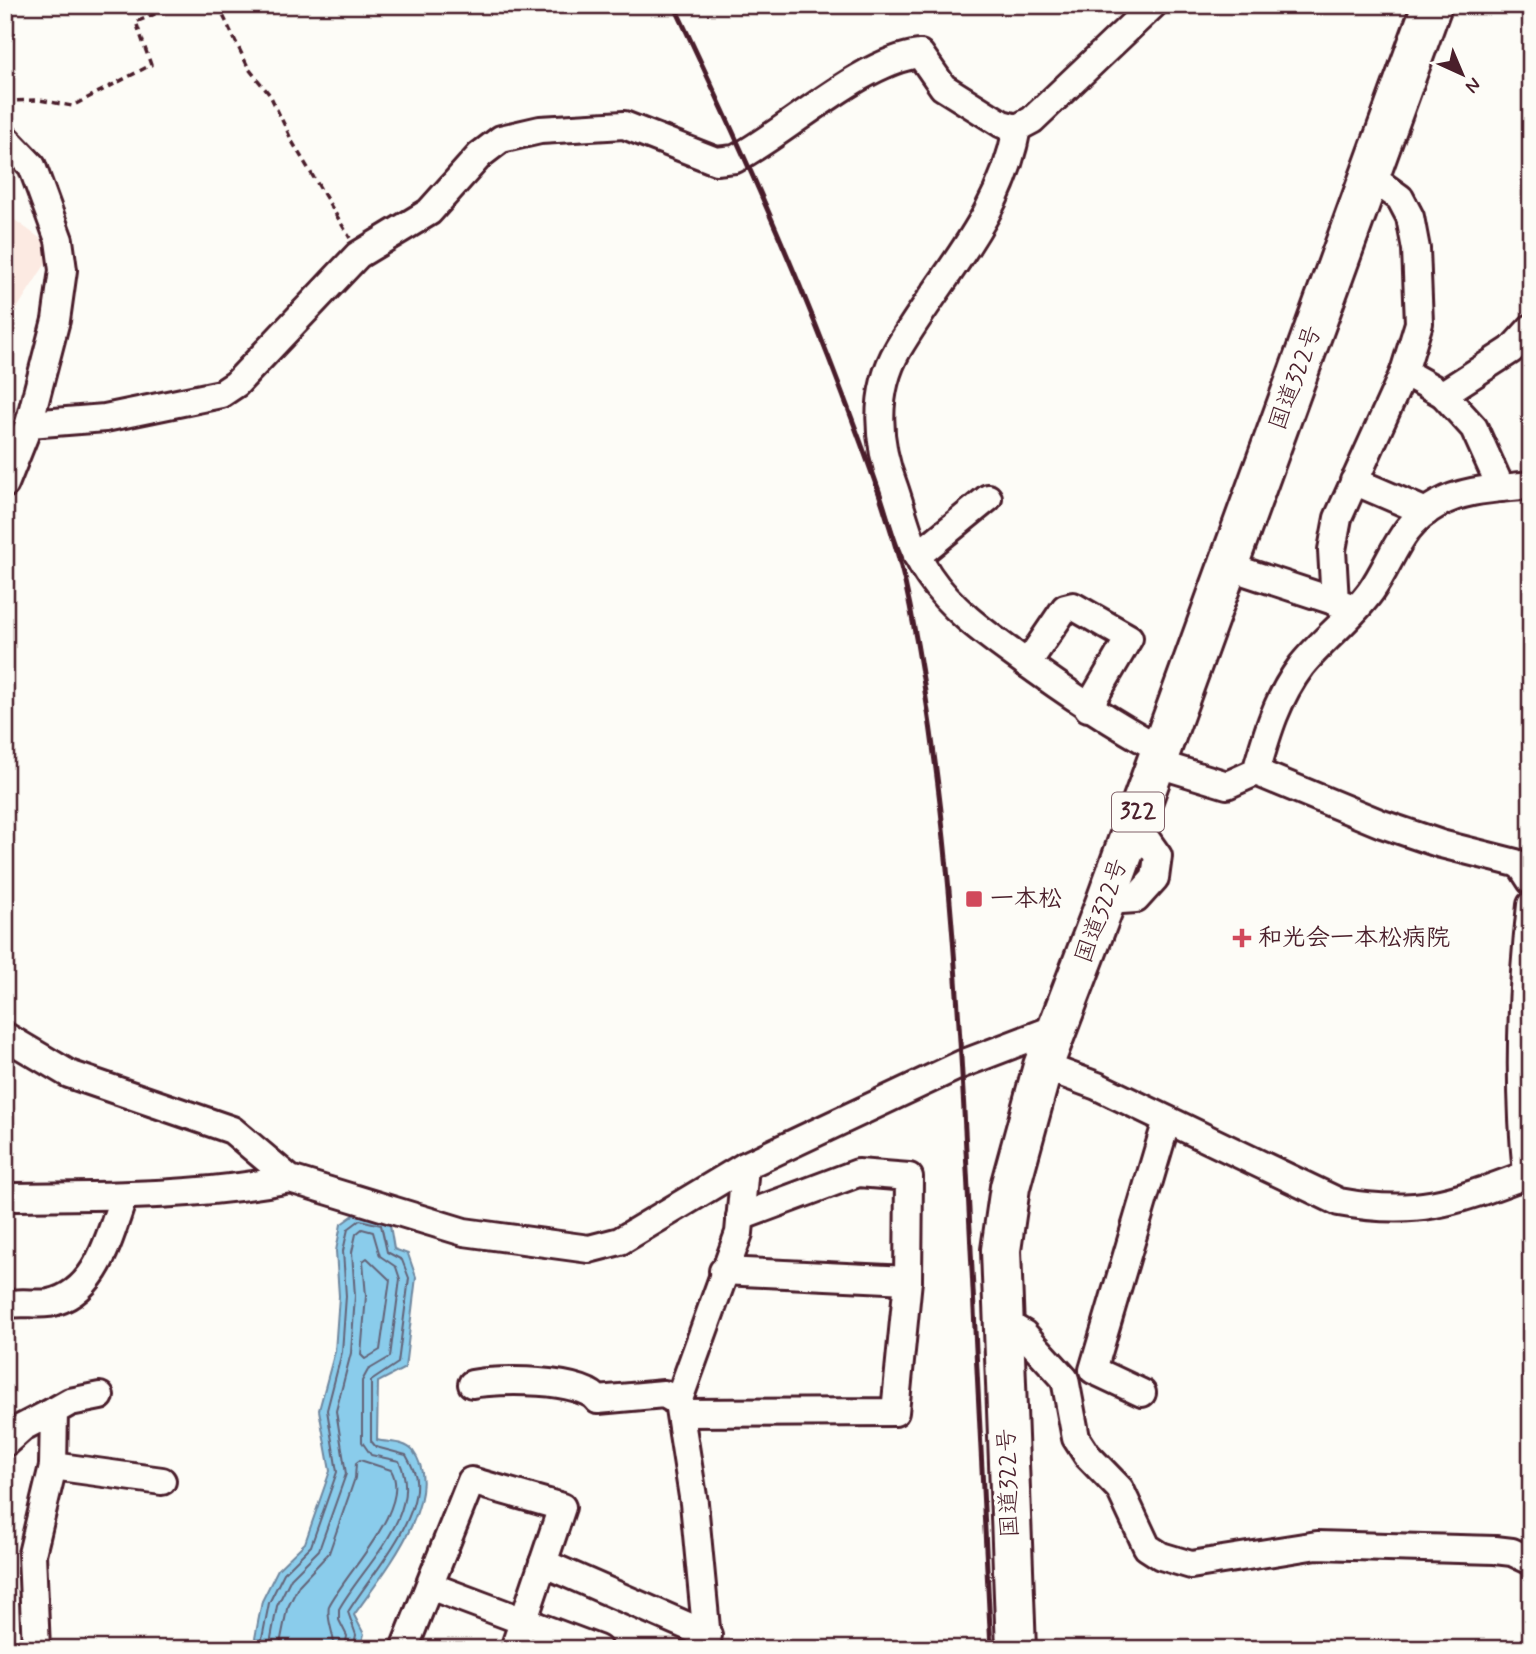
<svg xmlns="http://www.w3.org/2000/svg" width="1536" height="1654" font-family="Mynerve,'Klee One',sans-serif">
<rect width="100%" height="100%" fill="#fdfcf7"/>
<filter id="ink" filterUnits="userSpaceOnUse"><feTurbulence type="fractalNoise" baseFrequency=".0143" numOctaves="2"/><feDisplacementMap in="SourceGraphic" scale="14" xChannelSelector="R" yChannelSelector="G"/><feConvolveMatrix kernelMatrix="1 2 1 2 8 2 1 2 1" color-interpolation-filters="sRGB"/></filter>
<g filter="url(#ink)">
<path fill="#fceae2" d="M 5,213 L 55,249 L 7,324 L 5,323 Z"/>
<path fill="#8acceb" stroke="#70879e" stroke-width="2" d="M 358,1212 L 389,1219 L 394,1249 L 408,1254 L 416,1277 L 405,1368 L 378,1382 L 377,1440 C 388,1443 405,1441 413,1451 C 448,1498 380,1577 354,1615 L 364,1634 L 360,1649 L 253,1649 L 262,1601 L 278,1569 L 305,1543 L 330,1471 L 319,1410 L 335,1351 L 339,1296 L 336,1251 L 341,1224 Z"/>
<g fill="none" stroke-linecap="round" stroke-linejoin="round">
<g stroke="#646478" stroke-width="2">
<path d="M 367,1258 L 390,1280 L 380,1350 L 365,1359 L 361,1355 L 366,1296 L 363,1261 Z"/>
<path d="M 260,1649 L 269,1603 L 284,1573 L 311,1546 L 337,1472 L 327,1410 L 342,1352 L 346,1296 L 343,1251 L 348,1229 L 360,1220 L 381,1225 L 387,1252 L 402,1260 L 409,1278 L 398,1363 L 371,1381 L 371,1441 L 376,1447 L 406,1455 C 410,1462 416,1472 416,1480 C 420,1523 369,1577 348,1612 L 356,1635 L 353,1649"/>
<path d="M 269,1649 L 277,1606 L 291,1578 L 319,1550 L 346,1474 L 336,1411 L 351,1353 L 355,1296 L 352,1252 L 356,1234 L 362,1229 L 373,1232 L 380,1256 L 396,1267 L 400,1279 L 390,1357 L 368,1370 L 362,1381 L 362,1442 L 371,1455 L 399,1461 C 425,1513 363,1566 339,1609 L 339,1620 L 347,1636 L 345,1649"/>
<path d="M 279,1649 L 287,1609 L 299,1585 L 329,1553 L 355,1478 L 356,1463 L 360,1460 L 391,1470 C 413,1507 346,1572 329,1606 C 326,1622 335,1633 334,1649"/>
</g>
<g stroke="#4a1f2b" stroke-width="32">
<g id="minor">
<path d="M 1017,128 C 1001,218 942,274 898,349 C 873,392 877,444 894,487 C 904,516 911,550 929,576 C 952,610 985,633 1018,657 C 1064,691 1110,722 1160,749"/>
<path d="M 5,138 L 32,166 L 59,240 L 63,270 L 56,320 L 29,424 L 5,484"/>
<path d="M 1371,177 L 1400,198 L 1410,217 L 1416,249 L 1419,323 L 1404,372"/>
<path d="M 29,424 L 105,418 L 221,394 L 236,384 L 358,255 L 429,212 L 480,155 L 501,139 L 540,130 L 624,125 L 716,161 L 735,159 C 788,131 863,60 920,54 L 943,87 L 1002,124 L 1017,128 L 1032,120 L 1153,5"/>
<path d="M 1354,481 L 1426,512"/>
<path d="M 1501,488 L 1474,428 L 1443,394 L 1511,350 L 1531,328"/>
<path d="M 917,556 L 988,498"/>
<path d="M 1227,566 L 1349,606"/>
<path d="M 1335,602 L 1332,550 L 1338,518 L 1404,372 L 1443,394"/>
<path d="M 1027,664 L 1065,608 L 1073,606 L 1129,638 L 1088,708"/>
<path d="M 1155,763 L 1227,785 L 1256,772 L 1382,824 L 1441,844 L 1516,863 L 1522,867 L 1531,881"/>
<path d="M 1256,772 C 1267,733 1277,698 1302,665 C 1323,639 1351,619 1371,591 C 1394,558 1398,526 1438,504 C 1467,488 1499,489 1531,485"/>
<path d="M 1106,901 L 1136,899 L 1155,878 L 1158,856 L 1134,822"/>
<path d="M 5,1036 L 69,1074 L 232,1130 L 290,1179 L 464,1232 L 589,1249 L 620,1241 L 745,1166 L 962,1064 L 1059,1027"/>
<path d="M 1043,1066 L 1097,1086 L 1339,1202 C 1420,1217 1456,1201 1531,1173"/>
<path d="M 1527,1174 C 1518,1083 1521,995 1531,905"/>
<path d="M 5,1197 C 100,1196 197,1197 290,1179"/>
<path d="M 723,1271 L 908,1280"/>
<path d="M 5,1305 C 19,1301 35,1305 49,1303 C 98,1293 109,1236 124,1196"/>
<path d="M 1002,1321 L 1024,1334 L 1065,1379 L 1076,1438 L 1087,1455 L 1120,1489 L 1147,1547 L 1161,1556 L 1191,1565 L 1317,1545 L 1495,1550 L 1512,1552 L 1531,1561"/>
<path d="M 472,1384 C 498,1379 582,1378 598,1400 L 664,1394 L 678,1402"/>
<path d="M 1142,1393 L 1093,1370 L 1167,1120"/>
<path d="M 682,1413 L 895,1412 L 908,1280 L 909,1177 L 858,1173 L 740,1217"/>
<path d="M 5,1443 L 23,1427 L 54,1411"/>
<path d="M 53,1466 L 162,1481"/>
<path d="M 543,1563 L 708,1635"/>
<path d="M 430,1586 L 598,1649"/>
<path d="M 36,1649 L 32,1554 L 53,1466 L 54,1411 L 70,1402 L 100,1396"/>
<path d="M 404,1649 L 471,1481 L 562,1507 L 514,1649"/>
<path d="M 708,1649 L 694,1503 L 678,1402 L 739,1233 L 745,1166"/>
</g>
</g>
<g stroke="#4a1f2b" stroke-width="44">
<path id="highway" d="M 1016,1649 L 1001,1250 L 1010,1187 L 1043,1066 L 1106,901 L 1432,5"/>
</g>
<g stroke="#4a1f2b" stroke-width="3.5" stroke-dasharray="7 5" stroke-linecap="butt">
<path d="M 218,5 L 249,69 L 270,95 L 293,143 L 350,238"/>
<path d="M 5,101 L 40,100 L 72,106 L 151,65 L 136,22 L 176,5"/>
</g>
<use href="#minor" stroke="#fdfcf7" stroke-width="26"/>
<use href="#highway" stroke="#fdfcf7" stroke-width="38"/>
<path stroke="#4a1f2b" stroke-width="5" d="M 674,5 C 735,134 793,262 843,395 C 869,464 896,534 910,606 C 944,779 956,955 965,1130 C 975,1303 983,1476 991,1649"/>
</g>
</g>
<g fill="#d1495b" stroke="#fdfcf7" stroke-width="2.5">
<rect x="965" y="890" width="18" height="18" rx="3.5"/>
<path d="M1238.5 927.5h7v7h7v7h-7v7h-7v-7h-7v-7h7z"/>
</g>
<g text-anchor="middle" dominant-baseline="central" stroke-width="7" stroke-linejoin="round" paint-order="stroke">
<rect fill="#fdfcf7" stroke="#806168" stroke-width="2" x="1112" y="792.5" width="52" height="39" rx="5"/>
<g font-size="23" font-weight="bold" fill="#4a1f2b">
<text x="1138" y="812">322</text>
</g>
<g font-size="24" fill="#4a1f2b" stroke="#fdfcf7">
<text transform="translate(1296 378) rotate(-70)">国道322号</text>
<text transform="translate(1102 911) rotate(-70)">国道322号</text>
<text transform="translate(1009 1483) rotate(-92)">国道322号</text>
</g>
<g font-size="24" font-weight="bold" fill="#4a1f2b" stroke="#fdfcf7" text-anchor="start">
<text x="990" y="899">一本松</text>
<text x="1258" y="938">和光会一本松病院</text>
</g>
</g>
<rect width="1536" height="1654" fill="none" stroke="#fdfcf7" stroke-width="28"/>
<rect x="14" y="14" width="1508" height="1626" fill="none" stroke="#4a1f2b" stroke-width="2.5" filter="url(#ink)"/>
<g transform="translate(1462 74) rotate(136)" stroke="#fdfcf7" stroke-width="5" paint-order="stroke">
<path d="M0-5L12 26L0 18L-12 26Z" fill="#4a1f2b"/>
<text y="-10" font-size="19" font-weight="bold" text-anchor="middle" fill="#4a1f2b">N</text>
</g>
</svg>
